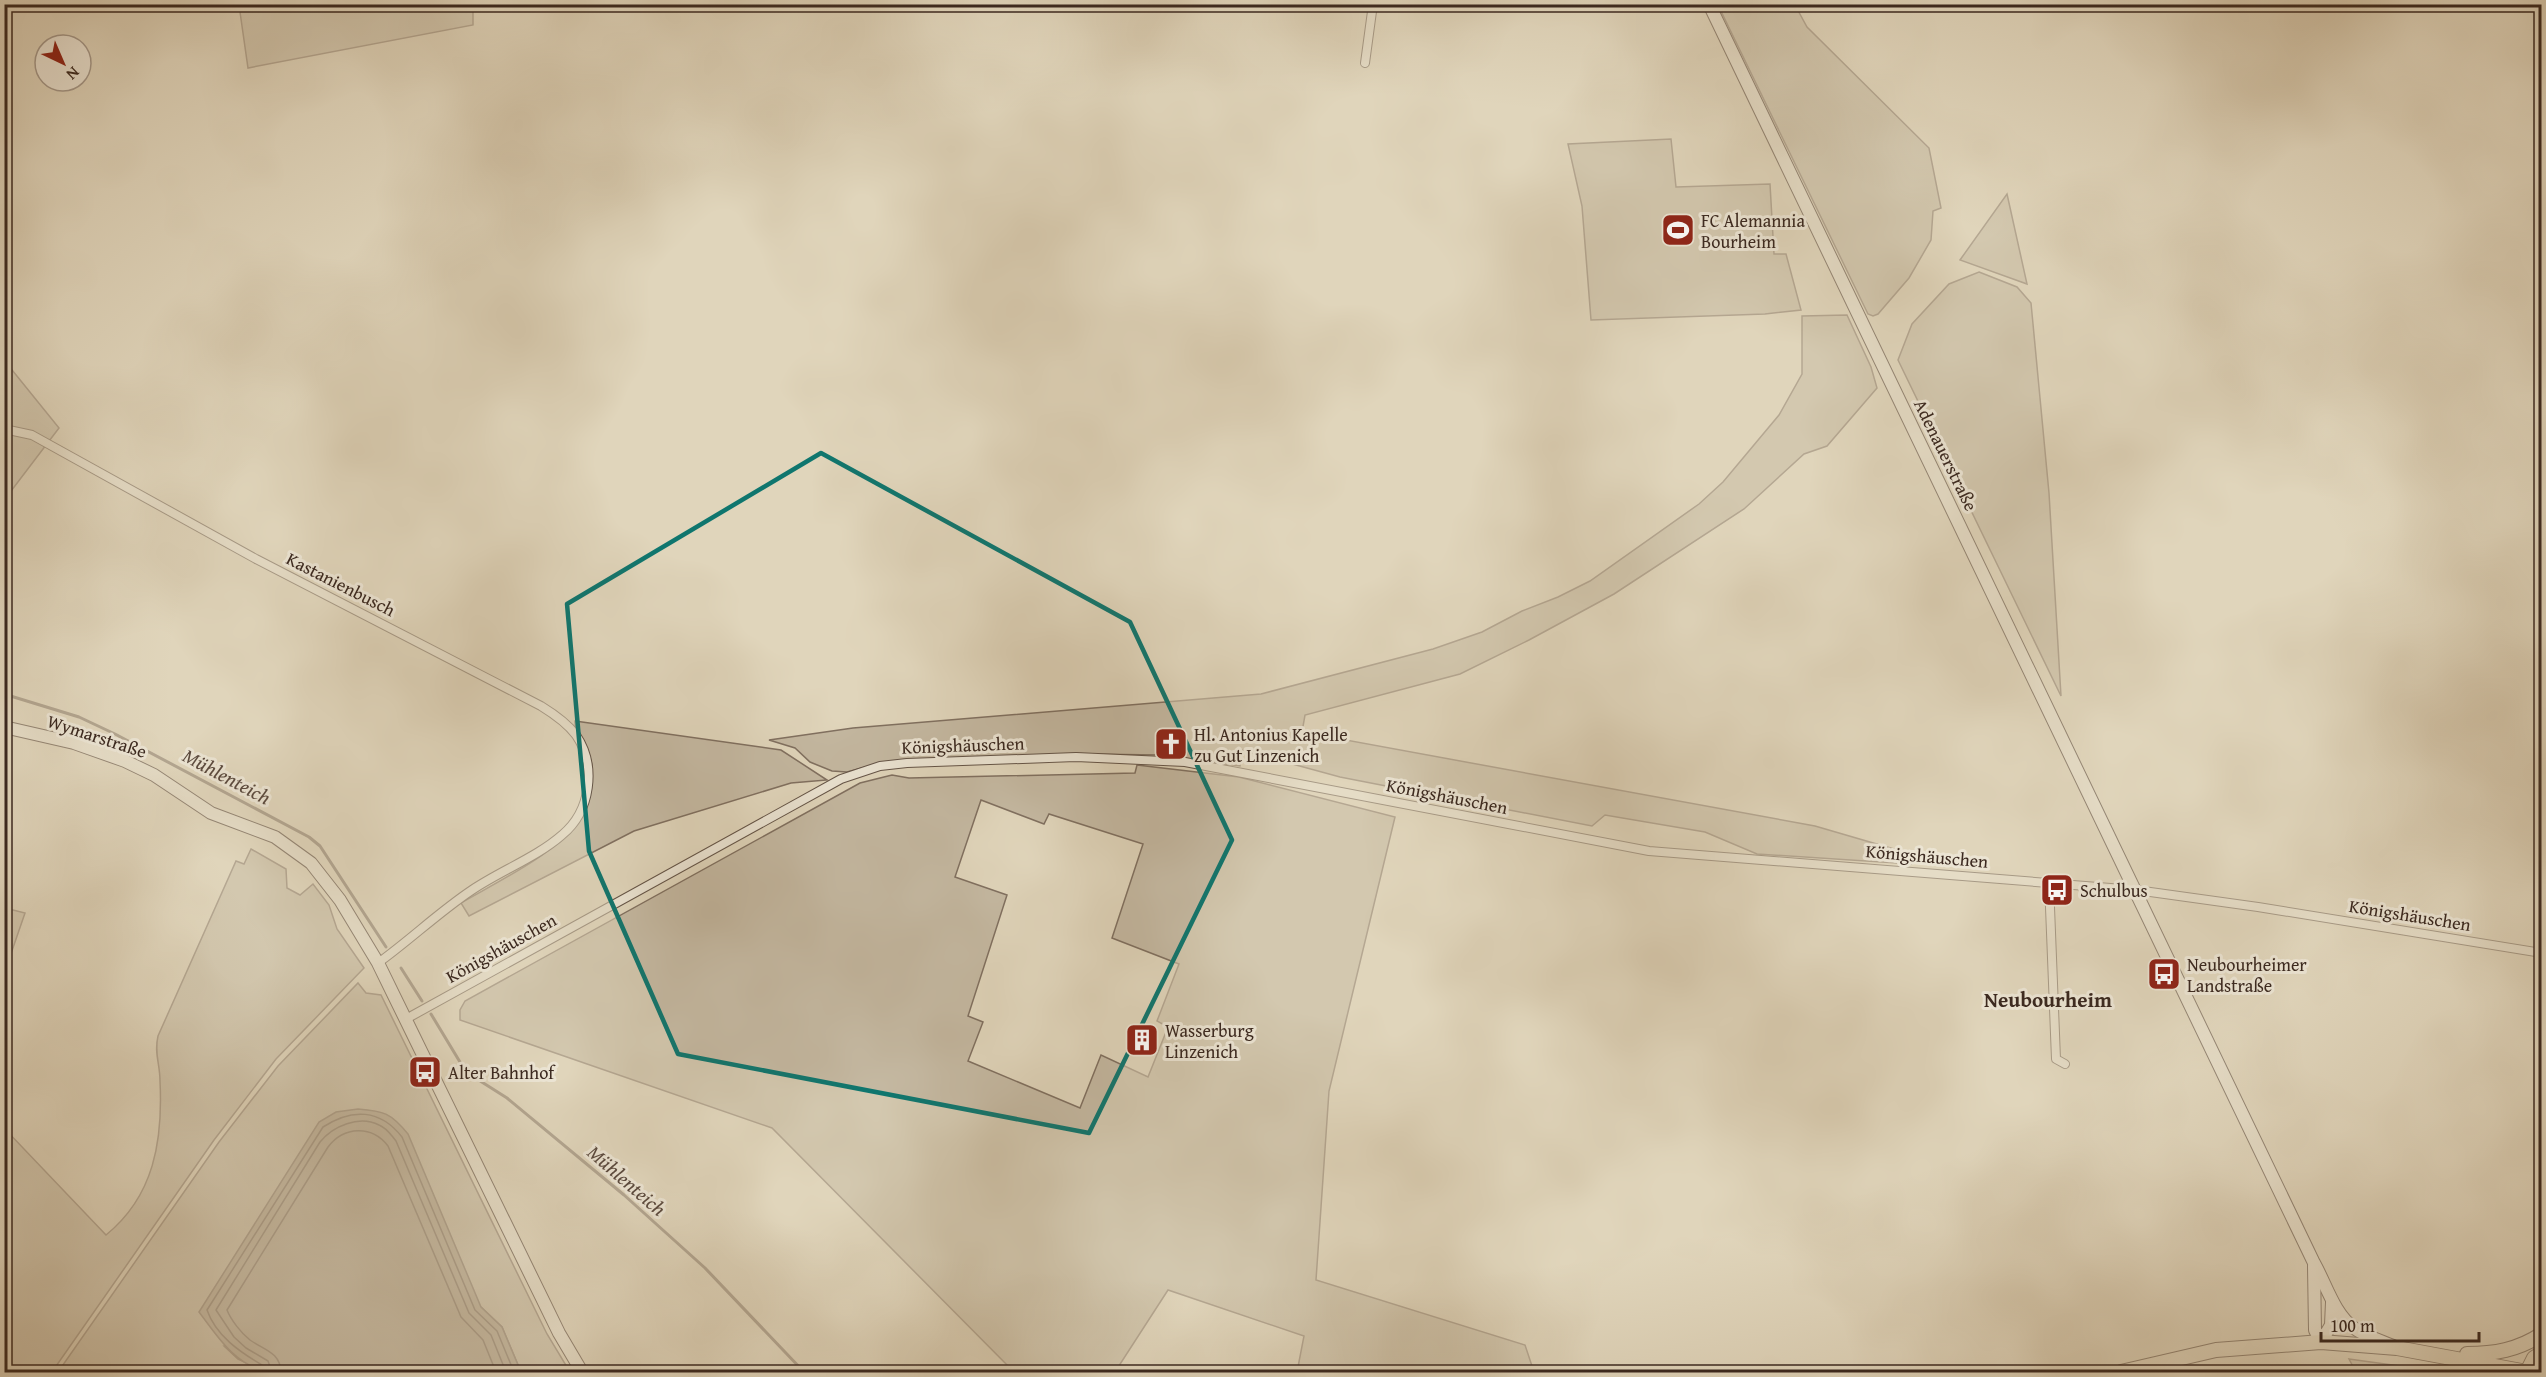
<svg xmlns="http://www.w3.org/2000/svg" width="2546" height="1377" font-family="'Gentium Book Plus',serif">
<rect width="100%" height="100%" fill="#e0d5bb"/>
<filter id="stains"><feTurbulence type="fractalNoise" baseFrequency=".00333" numOctaves="4"/><feColorMatrix values="0 0 0 0 .2 0 0 0 0 .09 0 0 0 0 .02 0 0 0 .5 -.17"/></filter>
<radialGradient id="worn" r=".72"><stop offset=".6" stop-color="#630" stop-opacity="0"/><stop offset="1" stop-color="#630" stop-opacity=".3"/></radialGradient>
<g fill="#c4b8a1" stroke="#807060" stroke-width="1.5" fill-rule="evenodd">
<path d="M 239,5 L 473,5 L 473,25 L 248,68 Z"/>
<path d="M 1718,5 L 1795,5 L 1807,27 L 1929,148 L 1941,208 L 1933,211 L 1931,240 L 1909,278 L 1878,314 L 1873,316 L 1868,314 Z"/>
<path d="M 1671,139 L 1676,187 L 1770,184 L 1774,254 L 1786,254 L 1801,310 L 1765,314 L 1591,320 L 1582,206 L 1568,144 Z"/>
<path d="M 2007,194 L 2027,284 L 1960,260 Z"/>
<path d="M 1979,272 L 2017,287 L 2031,303 L 2049,493 L 2061,696 L 1898,360 L 1912,324 L 1949,284 Z"/>
<path d="M 1847,315 L 1871,367 L 1877,388 L 1827,446 L 1804,454 L 1744,509 L 1614,594 L 1529,640 L 1460,674 L 1305,715 L 1302,732 L 1815,826 L 1904,852 L 1911,864 L 1757,854 L 1705,832 L 1605,815 L 1592,826 L 1340,777 L 1241,750 L 1240,766 L 1160,755 L 1085,754 L 884,762 L 847,772 L 832,771 L 810,762 L 795,748 L 769,740 L 853,728 L 1261,694 L 1433,649 L 1482,632 L 1522,611 L 1558,597 L 1590,581 L 1699,504 L 1723,482 L 1779,415 L 1802,374 L 1802,316 Z"/>
<path d="M 4,360 L 59,428 L 5,499 L 4,499 Z"/>
<path d="M 575,721 L 781,750 L 827,780 L 791,783 L 634,831 L 469,916 L 461,903 C 495,883 568,848 584,813 C 591,799 591,783 592,768 C 592,750 574,737 575,721 Z"/>
<path d="M 1137,765 L 1239,777 L 1395,817 L 1329,1091 L 1316,1280 L 1525,1345 L 1534,1372 L 1297,1372 L 1304,1336 L 1168,1290 L 1115,1372 L 1014,1372 L 772,1128 L 460,1020 L 460,1010 L 465,1001 L 860,783 L 892,775 L 909,778 L 1135,773 ZM 981,800 L 1044,824 L 1049,814 L 1143,844 L 1112,938 L 1179,964 L 1157,1021 L 1168,1027 L 1148,1077 L 1101,1055 L 1080,1108 L 968,1061 L 983,1022 L 968,1016 L 1007,895 L 955,877 Z"/>
<path d="M 251,849 L 286,869 L 287,888 L 300,895 L 313,884 L 329,905 L 337,929 L 364,968 L 276,1059 L 214,1140 L 52,1372 L 5,1372 L 5,1129 L 106,1235 C 154,1196 163,1141 160,1081 C 160,1063 154,1054 158,1036 L 236,861 L 244,864 Z"/>
<path d="M 5,908 L 25,913 L 5,971 L 4,908 Z"/>
<path d="M 358,983 L 366,993 L 381,995 L 547,1334 L 570,1372 L 521,1372 L 502,1327 L 481,1307 L 224,1346 L 238,1359 L 267,1372 L 58,1372 L 219,1142 L 278,1066 Z"/>
<path d="M 2349,1359 L 2443,1372 L 2356,1372 Z"/>
</g>
<path fill="#a89b86" stroke="#7c6d5d" stroke-width="1.5" d="M 358,1109 C 384,1111 391,1113 408,1134 L 481,1307 L 502,1327 L 521,1372 L 267,1372 C 234,1364 218,1337 199,1312 L 319,1122 L 336,1112 Z"/>
<g fill="none" stroke-linecap="round" stroke-linejoin="round">
<g stroke="#726253" stroke-width="1.5">
<path d="M 264,1372 L 262,1365 C 240,1352 216,1336 207,1310 L 323,1127 C 352,1108 380,1109 402,1137 L 475,1310 L 497,1331 L 514,1372"/>
<path d="M 272,1372 L 268,1361 L 246,1348 L 234,1337 L 216,1310 L 320,1142 C 333,1126 359,1115 379,1125 C 387,1128 391,1135 396,1141 L 469,1313 L 491,1335 L 506,1372"/>
<path d="M 281,1372 C 280,1352 264,1350 250,1340 C 241,1333 231,1320 227,1310 L 328,1147 C 344,1126 372,1125 388,1146 L 461,1317 L 483,1340 L 496,1372"/>
</g>
<g stroke="#7c6d5d" stroke-width="3">
<path d="M 4,694 L 79,717 L 115,734 L 309,837 L 320,846 L 386,947"/>
<path d="M 401,968 L 422,1001"/>
<path d="M 431,1014 L 466,1072 L 507,1098 L 624,1195 L 705,1268 L 804,1372"/>
</g>
<g stroke="#645447" stroke-width="10">
<g id="street">
<path d="M 1373,7 L 1431,4"/>
<path d="M 1365,63 L 1373,4"/>
<path d="M 4,429 L 32,435 L 256,559 L 541,706 C 554,714 567,723 576,735 C 597,766 591,811 562,835 C 537,857 500,871 472,890 C 439,912 410,940 378,963"/>
<path d="M 2049,882 L 2056,1059 L 2065,1064"/>
<path d="M 406,1019 L 841,779 L 880,766 L 907,763 L 1076,757 L 1185,762 L 1649,851 L 2136,890 L 2258,907 L 2542,953"/>
</g>
</g>
<g stroke="#3b2920" stroke-width="14">
<g id="secondary">
<path d="M 1709,4 L 2314,1263 C 2326,1284 2334,1314 2354,1328 C 2365,1336 2381,1341 2393,1346"/>
<path d="M 4,727 L 74,743 L 125,761 L 154,775 L 211,813 L 275,837 L 311,863 L 340,900 L 378,963 L 559,1333 L 582,1372"/>
<path d="M 2314,1266 L 2315,1330 L 2321,1342 L 2331,1325 L 2332,1302"/>
</g>
</g>
<g stroke="#3b2920" stroke-width="16">
<g id="primary">
<path d="M 2467,1354 C 2494,1354 2518,1350 2542,1334"/>
<path d="M 2121,1372 L 2216,1350 L 2321,1342 L 2397,1348 L 2527,1372"/>
<path d="M 2527,1372 L 2534,1358 L 2542,1353"/>
</g>
</g>
<use href="#street" stroke="#ebe4d3" stroke-width="8"/>
<use href="#secondary" stroke="#ebe4d3" stroke-width="12"/>
<use href="#primary" stroke="#e0d5bb" stroke-width="14"/>
</g>
<path d="M0 0H2546V1377H0ZM 821,453 L 1130,622 L 1232,840 L 1089,1133 L 678,1054 L 589,851 L 567,604 Z" fill="#e0d5bb" fill-opacity=".55" fill-rule="evenodd"/>
<path fill="none" stroke="#0f766e" stroke-width="4.5" stroke-linejoin="round" d="M 821,453 L 1130,622 L 1232,840 L 1089,1133 L 678,1054 L 589,851 L 567,604 Z"/>
<defs>
<g id="stadium-square" transform="scale(1.725)"><rect x="-9" y="-9" width="18" height="18" rx="4" fill="#8f2418" stroke="#ebe4d3"/><path d="M0-5a6.5 5 0 1 0 0 10a6.5 5 0 1 0 0-10ZM-3.5-1.8h7v3.6h-7Z" fill="#fff"/></g>
<g id="church-square" transform="scale(1.725)"><rect x="-9" y="-9" width="18" height="18" rx="4" fill="#8f2418" stroke="#ebe4d3"/><path d="M-1.2-6h2.4v3.5h3.3v2.4h-3.3V6h-2.4V-.1h-3.3v-2.4h3.3Z" fill="#fff"/></g>
<g id="bus-square" transform="scale(1.725)"><rect x="-9" y="-9" width="18" height="18" rx="4" fill="#8f2418" stroke="#ebe4d3"/><path d="M-5-6H5V4H4V6H2V4H-2V6H-4V4H-5ZM-3.5-4V0h7V-4ZM-3.5 1.2v1.5H-2V1.2ZM2 1.2v1.5H3.5V1.2Z" fill="#fff"/></g>
<g id="building-square" transform="scale(1.725)"><rect x="-9" y="-9" width="18" height="18" rx="4" fill="#8f2418" stroke="#ebe4d3"/><path d="M-4-6H4V6H1V3H-1V6H-4ZM-2.5-4.3h1.7v1.8h-1.7ZM.8-4.3h1.7v1.8H.8ZM-2.5-1h1.7V.8h-1.7ZM.8-1h1.7V.8H.8Z" fill="#fff"/></g>
</defs>
<g fill-rule="evenodd">
<use href="#stadium-square" x="1678" y="230"/>
<use href="#church-square" x="1171" y="744"/>
<use href="#bus-square" x="2057" y="890"/>
<use href="#bus-square" x="2164" y="974"/>
<use href="#building-square" x="1142" y="1040"/>
<use href="#bus-square" x="425" y="1072"/>
</g>
<g text-anchor="middle" dominant-baseline="central" stroke-width="6" stroke-linejoin="round" paint-order="stroke">
<g font-size="18" fill="#3b2920" stroke="#ebe4d3" text-anchor="start">
<text x="1701" y="220">FC Alemannia<tspan x="1701" dy="21">Bourheim</tspan></text>
<text x="1194" y="734">Hl. Antonius Kapelle<tspan x="1194" dy="21">zu Gut Linzenich</tspan></text>
<text x="2080" y="890">Schulbus</text>
<text x="2187" y="964">Neubourheimer<tspan x="2187" dy="21">Landstraße</tspan></text>
<text x="1165" y="1030">Wasserburg<tspan x="1165" dy="21">Linzenich</tspan></text>
<text x="448" y="1072">Alter Bahnhof</text>
</g>
<g font-size="18" fill="#3b2920" stroke="#ebe4d3">
<text transform="translate(1946 455) rotate(64)">Adenauerstraße</text>
<text transform="translate(341 584) rotate(27)">Kastanienbusch</text>
<text transform="translate(97 736) rotate(18)">Wymarstraße</text>
<text transform="translate(963 745) rotate(-2)">Königshäuschen</text>
<text transform="translate(1447 796) rotate(11)">Königshäuschen</text>
<text transform="translate(1927 856) rotate(5)">Königshäuschen</text>
<text transform="translate(2410 915) rotate(9)">Königshäuschen</text>
<text transform="translate(501 948) rotate(-29)">Königshäuschen</text>
</g>
<g font-size="20" font-style="italic" fill="#5c4b3f" stroke="#ebe4d3">
<text transform="translate(227 776) rotate(28)">Mühlenteich</text>
<text transform="translate(627 1180) rotate(41)">Mühlenteich</text>
</g>
<g font-size="21" font-weight="bold" fill="#3b2920" stroke="#ebe4d3">
<text x="2048" y="999">Neubourheim</text>
</g>
</g>
<rect width="2546" height="1377" fill="none" stroke="#e0d5bb" stroke-width="24"/>
<rect x="6" y="6" width="2534" height="1365" fill="none" stroke="#3b2920" stroke-width="3"/>
<rect x="12" y="12" width="2522" height="1353" fill="none" stroke="#3b2920" stroke-width="1.5"/>
<g transform="translate(63 63) rotate(136)"><circle r="28" fill="#ebe4d3" stroke="#a5998b" stroke-width="1.5"/>
<path d="M0-4.5L10 22L0 15L-10 22Z" fill="#8f2418"/>
<text y="-9" font-size="16" font-weight="bold" text-anchor="middle" fill="#3b2920">N</text>
</g>
<path d="M2321 1332v9h158v-9" fill="none" stroke="#3b2920" stroke-width="3"/>
<text x="2330" y="1332" font-size="18" fill="#3b2920" stroke="#ebe4d3" stroke-width="4.5" paint-order="stroke">100 m</text>
<rect width="100%" height="100%" filter="url(#stains)"/>
<rect width="100%" height="100%" fill="url(#worn)"/>
</svg>
